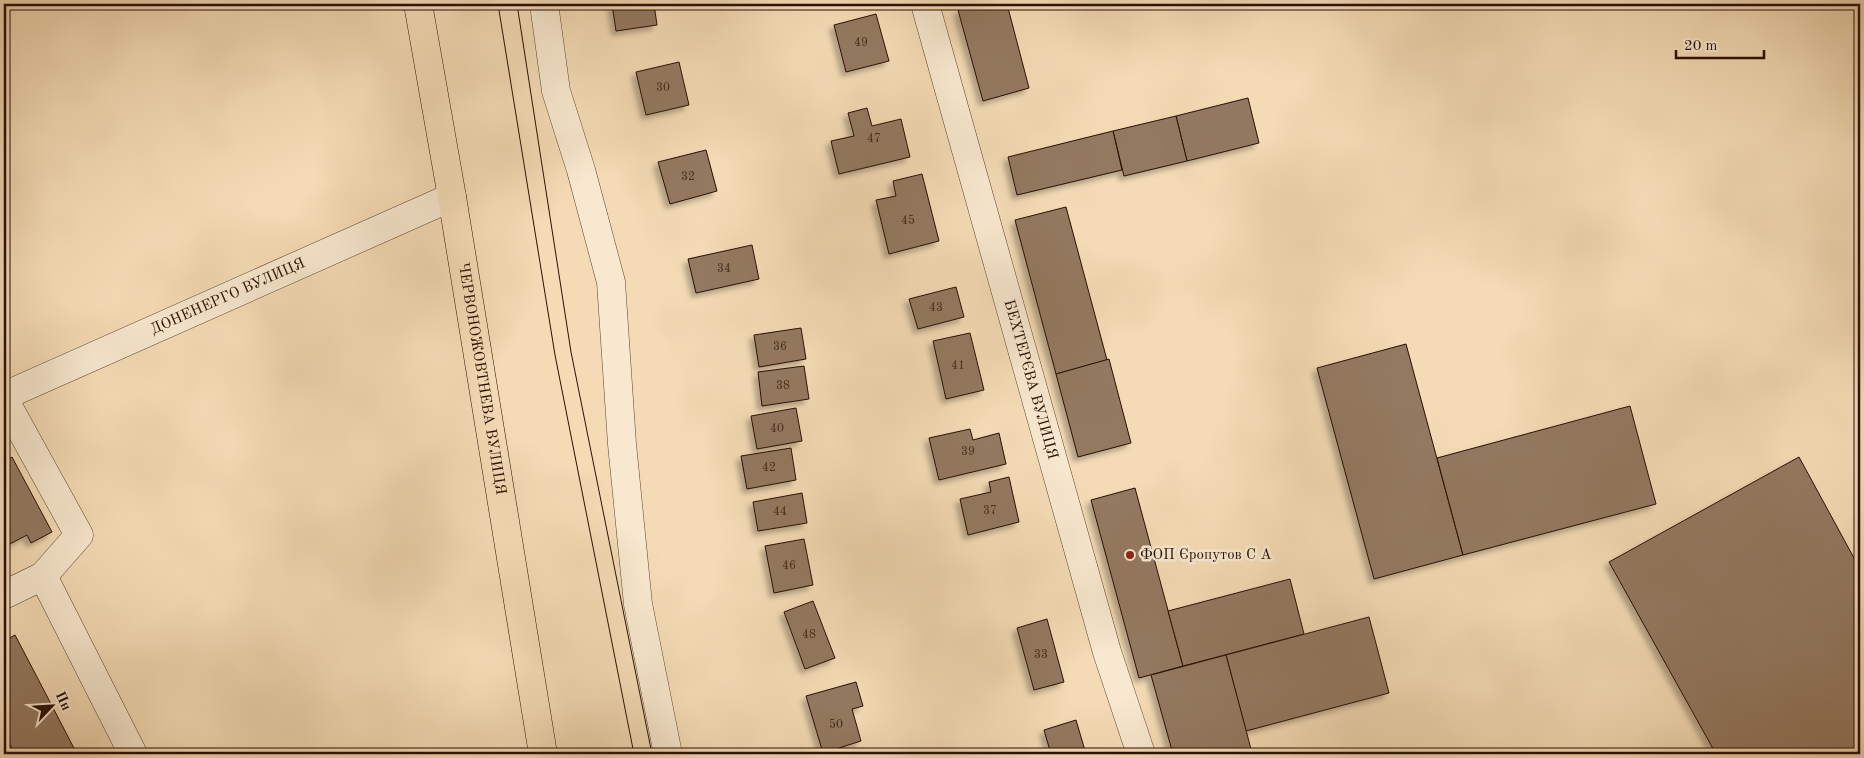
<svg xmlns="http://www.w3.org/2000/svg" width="1864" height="758" font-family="'Old Standard TT',serif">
<defs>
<filter id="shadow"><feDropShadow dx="-4.5" dy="4.5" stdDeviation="2.5" flood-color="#0004"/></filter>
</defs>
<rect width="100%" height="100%" fill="#f4dbb5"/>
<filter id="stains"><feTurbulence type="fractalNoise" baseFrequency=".004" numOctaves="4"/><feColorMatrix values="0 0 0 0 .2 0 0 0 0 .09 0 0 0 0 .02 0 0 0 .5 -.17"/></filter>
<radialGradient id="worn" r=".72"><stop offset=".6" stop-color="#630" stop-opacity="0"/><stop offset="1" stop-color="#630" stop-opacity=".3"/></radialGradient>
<g fill="#937960" stroke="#290f04" filter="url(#shadow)">
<path d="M 612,4 L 654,4 L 657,25 L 616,31 Z"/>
<path d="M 981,4 L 1007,4 L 1029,88 L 983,101 L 958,10 Z"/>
<path d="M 876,14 L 889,61 L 846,72 L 834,25 Z"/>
<path d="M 679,62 L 689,105 L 646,115 L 636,72 Z"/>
<path d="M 1248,98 L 1259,143 L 1187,161 L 1176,116 Z"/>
<path d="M 867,108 L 872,126 L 901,119 L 910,157 L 839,174 L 831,141 L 854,136 L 848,113 Z"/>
<path d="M 1176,116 L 1187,161 L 1124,176 L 1113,131 Z"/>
<path d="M 1113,131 L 1122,170 L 1017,195 L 1008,157 Z"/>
<path d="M 706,150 L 717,191 L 670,204 L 658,162 Z"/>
<path d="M 922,174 L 939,241 L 889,254 L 876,200 L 896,196 L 893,181 Z"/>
<path d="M 1066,207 L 1107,360 L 1056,374 L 1015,220 Z"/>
<path d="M 752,245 L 759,279 L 696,293 L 688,259 Z"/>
<path d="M 956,287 L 964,317 L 918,329 L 909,299 Z"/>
<path d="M 801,328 L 806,359 L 759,367 L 754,335 Z"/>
<path d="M 970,333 L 984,390 L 946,399 L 933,341 Z"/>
<path d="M 1406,344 L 1463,555 L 1374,579 L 1317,368 Z"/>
<path d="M 1109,359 L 1131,443 L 1078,457 L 1056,374 Z"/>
<path d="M 804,366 L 809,399 L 762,406 L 758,372 Z"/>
<path d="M 1630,406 L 1656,504 L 1463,555 L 1437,458 Z"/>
<path d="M 796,408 L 802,441 L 757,449 L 751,416 Z"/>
<path d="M 970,429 L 973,440 L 999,433 L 1006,464 L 939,480 L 929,438 Z"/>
<path d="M 791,448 L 796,480 L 747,489 L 741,456 Z"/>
<path d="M 12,457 L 52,532 L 31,543 L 27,535 L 4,547 L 4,462 Z"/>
<path d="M 1799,457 L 1860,569 L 1860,754 L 1716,754 L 1609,562 Z"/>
<path d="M 1009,477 L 1019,522 L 968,535 L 960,499 L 991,492 L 989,482 Z"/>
<path d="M 1135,488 L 1183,666 L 1139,678 L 1091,500 Z"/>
<path d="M 802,493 L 807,523 L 758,531 L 753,502 Z"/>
<path d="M 804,539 L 813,585 L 774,593 L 765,546 Z"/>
<path d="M 1290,579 L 1304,634 L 1183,666 L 1168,611 Z"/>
<path d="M 813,601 L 835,658 L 805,669 L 784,612 Z"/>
<path d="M 1369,617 L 1389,693 L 1246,731 L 1226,655 Z"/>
<path d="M 1047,619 L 1064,682 L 1034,690 L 1017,628 Z"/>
<path d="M 15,635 L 37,677 L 77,754 L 15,754 L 4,733 L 4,641 Z"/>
<path d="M 1226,655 L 1251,749 L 1231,754 L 1173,754 L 1151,675 Z"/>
<path d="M 856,682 L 863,706 L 852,709 L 861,741 L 823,753 L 806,696 Z"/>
<path d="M 1076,720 L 1086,754 L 1051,754 L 1044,730 Z"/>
</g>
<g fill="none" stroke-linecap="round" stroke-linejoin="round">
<g stroke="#5c4230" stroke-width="29">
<g id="minor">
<path d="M 544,4 L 556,91 L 581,170 L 611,282 L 622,444 L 638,604 L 668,754"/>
<path id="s1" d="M 925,4 L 1107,652 L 1141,754"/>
<path id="s2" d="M 4,396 L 452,197"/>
<path d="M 4,399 L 79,535 L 43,576 L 133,754"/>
<path d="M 4,595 L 43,576"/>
</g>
</g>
<g stroke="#290f04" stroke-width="29">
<g id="major">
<path id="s3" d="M 418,4 L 452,197 L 543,754"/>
</g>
</g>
<use href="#minor" stroke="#f8e8cf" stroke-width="28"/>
<use href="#major" stroke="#f4dbb5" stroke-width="28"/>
<g stroke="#290f04" stroke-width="1">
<path d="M 498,4 L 555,355 L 634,754"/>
<path d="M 517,4 L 571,352 L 652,754"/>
</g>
</g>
<circle fill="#8f2418" stroke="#f8e8cf" stroke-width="2" cx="1130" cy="555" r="5"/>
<g text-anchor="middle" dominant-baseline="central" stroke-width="5" stroke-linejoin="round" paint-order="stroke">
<g font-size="12" fill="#442a1b">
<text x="861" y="43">49</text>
<text x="663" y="88">30</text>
<text x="874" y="139">47</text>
<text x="688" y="177">32</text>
<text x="908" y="221">45</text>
<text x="724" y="269">34</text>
<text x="936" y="308">43</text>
<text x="780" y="347">36</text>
<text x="958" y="366">41</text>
<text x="783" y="386">38</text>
<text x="777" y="429">40</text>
<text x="968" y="452">39</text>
<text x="769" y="468">42</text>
<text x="990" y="511">37</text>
<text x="780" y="512">44</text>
<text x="789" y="566">46</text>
<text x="809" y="635">48</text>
<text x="1041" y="655">33</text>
<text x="836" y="725">50</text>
</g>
<g font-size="15" fill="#290f04" stroke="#f8e8cf">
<text stroke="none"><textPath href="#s2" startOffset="245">ДОНЕНЕРГО ВУЛИЦЯ</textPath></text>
<text stroke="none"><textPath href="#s3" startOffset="380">ЧЕРВОНОЖОВТНЕВА ВУЛИЦЯ</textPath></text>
<text stroke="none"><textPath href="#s1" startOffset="390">БЕХТЕРЄВА ВУЛИЦЯ</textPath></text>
</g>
<g font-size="15" fill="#290f04" stroke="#f8e8cf" text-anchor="start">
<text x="1140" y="555">ФОП Єропутов С А</text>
</g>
</g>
<rect width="1864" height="758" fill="none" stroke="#f4dbb5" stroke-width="20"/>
<rect x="5" y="5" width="1854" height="748" fill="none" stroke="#290f04" stroke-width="2.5"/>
<rect x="10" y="10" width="1844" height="738" fill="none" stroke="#290f04"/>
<g transform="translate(52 706) rotate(65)" stroke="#f8e8cf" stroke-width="4" paint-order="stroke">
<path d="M0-4L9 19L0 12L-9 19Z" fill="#290f04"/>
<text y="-8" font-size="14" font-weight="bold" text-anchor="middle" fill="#290f04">Пн</text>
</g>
<path d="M1676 50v8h88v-8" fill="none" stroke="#290f04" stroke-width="2.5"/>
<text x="1684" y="50" font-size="15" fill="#290f04" stroke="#f8e8cf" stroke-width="4" paint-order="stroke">20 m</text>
<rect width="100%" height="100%" filter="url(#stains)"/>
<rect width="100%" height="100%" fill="url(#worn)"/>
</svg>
